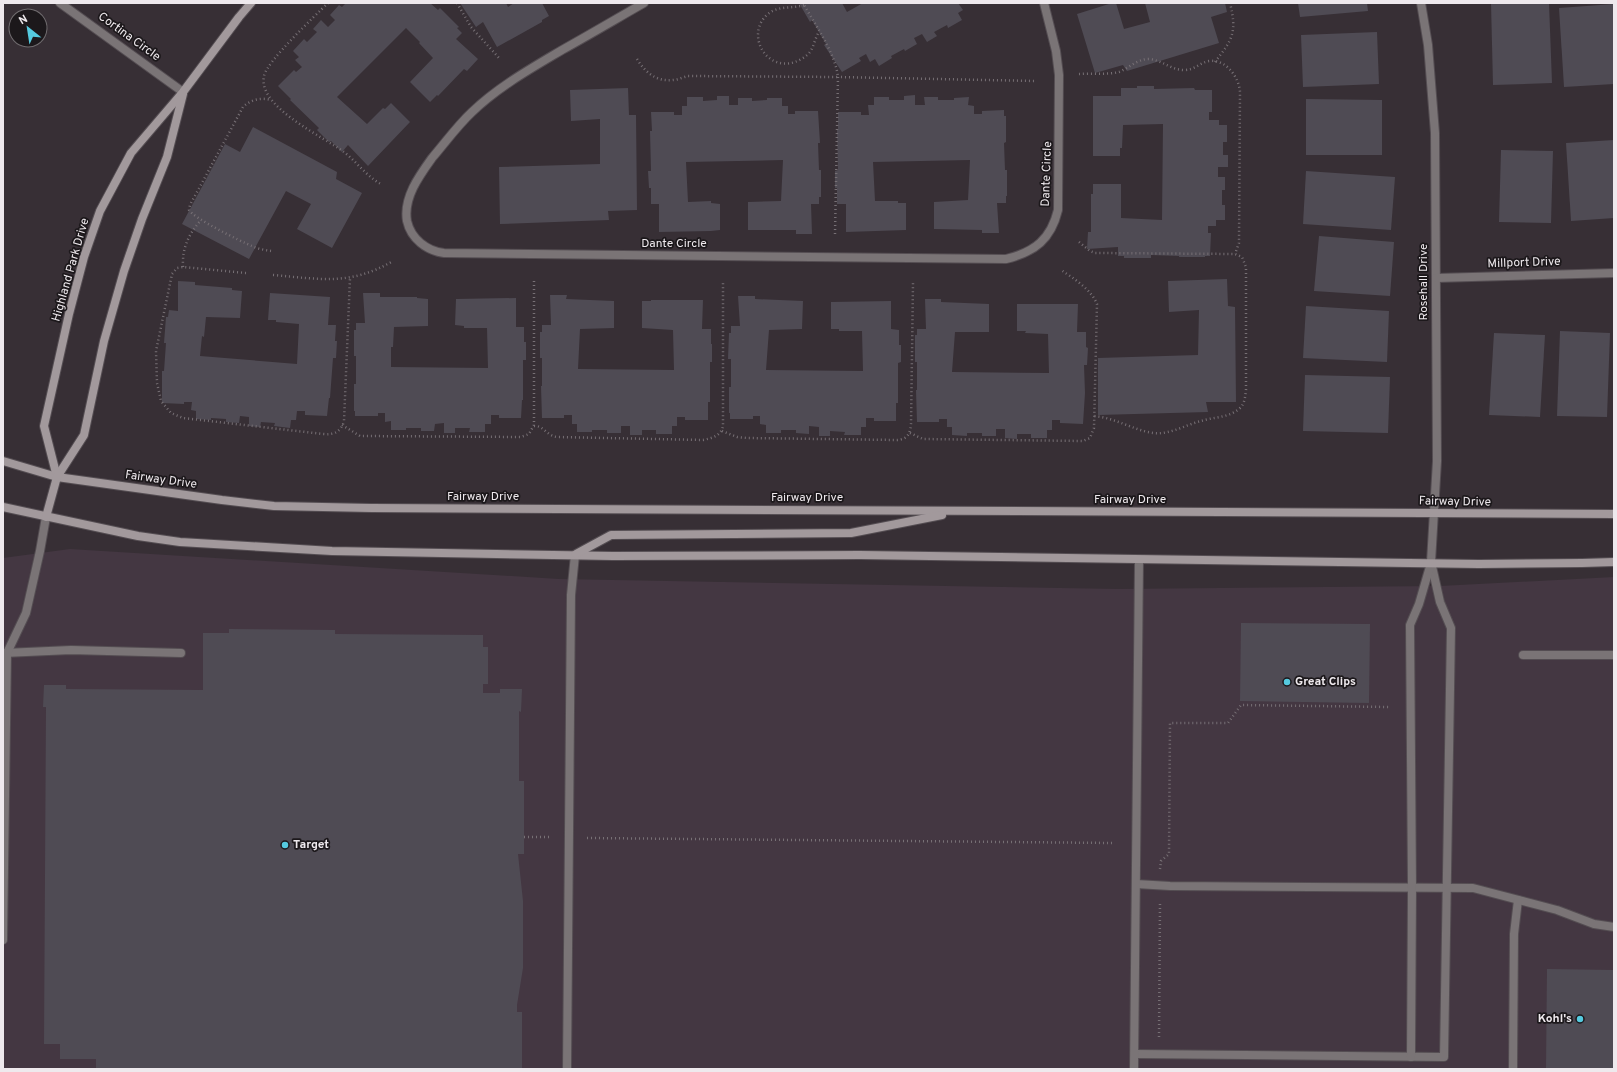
<svg xmlns="http://www.w3.org/2000/svg" width="1617" height="1072" font-family="Overpass,sans-serif">
<rect width="100%" height="100%" fill="#372f35"/>
<path fill="#443742" d="M 70,549 L 559,579 L 1118,589 L 1440,586 L 1614,577 L 1614,1069 L 3,1069 L 3,558 Z"/>
<g fill="#4f4b54">
<path d="M 346,3 L 430,3 L 438,10 L 440,8 L 459,27 L 457,28 L 462,33 L 456,39 L 478,59 L 467,71 L 464,69 L 438,96 L 437,95 L 430,102 L 410,82 L 433,58 L 419,43 L 420,42 L 406,28 L 337,97 L 367,124 L 383,108 L 385,109 L 391,103 L 410,122 L 368,166 L 348,145 L 342,152 L 331,141 L 329,142 L 317,130 L 319,128 L 290,100 L 291,99 L 278,86 L 294,70 L 296,72 L 302,67 L 295,60 L 299,57 L 293,51 L 304,39 L 307,42 L 317,32 L 313,29 L 321,20 L 328,27 L 335,20 L 330,15 L 339,5 L 342,7 Z"/>
<path d="M 460,3 L 506,3 L 508,7 L 514,3 L 542,3 L 549,16 L 542,20 L 542,22 L 497,47 L 483,22 L 476,27 Z"/>
<path d="M 799,3 L 842,3 L 847,12 L 863,3 L 958,3 L 963,10 L 958,13 L 962,20 L 948,28 L 947,25 L 934,32 L 937,36 L 927,42 L 922,34 L 914,38 L 917,44 L 905,51 L 904,49 L 891,56 L 892,58 L 879,66 L 875,59 L 870,62 L 866,54 L 859,58 L 861,61 L 842,72 L 824,45 L 826,44 L 812,20 L 810,22 Z"/>
<path d="M 1112,3 L 1116,3 L 1124,29 L 1150,22 L 1145,3 L 1225,3 L 1227,12 L 1211,17 L 1219,43 L 1127,71 L 1123,65 L 1095,73 L 1077,14 Z"/>
<path d="M 1298,3 L 1367,3 L 1368,11 L 1300,17 Z"/>
<path d="M 1491,3 L 1549,3 L 1552,83 L 1493,85 Z"/>
<path d="M 1614,4 L 1614,84 L 1564,87 L 1559,8 Z"/>
<path d="M 1377,32 L 1379,84 L 1303,87 L 1301,35 Z"/>
<path d="M 1137,86 L 1154,86 L 1154,89 L 1194,88 L 1195,90 L 1212,90 L 1212,112 L 1209,112 L 1209,120 L 1219,120 L 1219,125 L 1227,125 L 1227,142 L 1223,142 L 1223,155 L 1228,155 L 1228,167 L 1218,167 L 1218,177 L 1225,177 L 1225,190 L 1222,190 L 1222,205 L 1225,205 L 1225,220 L 1216,220 L 1216,226 L 1208,226 L 1208,233 L 1211,233 L 1210,256 L 1205,256 L 1205,257 L 1179,257 L 1179,256 L 1151,255 L 1151,258 L 1124,258 L 1124,256 L 1118,256 L 1118,247 L 1087,249 L 1088,232 L 1091,232 L 1091,194 L 1093,194 L 1093,184 L 1121,184 L 1121,218 L 1162,220 L 1163,124 L 1123,125 L 1122,148 L 1120,148 L 1120,156 L 1093,156 L 1093,96 L 1121,96 L 1121,88 L 1137,88 Z"/>
<path d="M 628,88 L 629,115 L 636,115 L 637,210 L 608,211 L 609,220 L 500,224 L 499,167 L 600,164 L 600,119 L 571,121 L 570,90 Z"/>
<path d="M 915,95 L 915,105 L 925,105 L 924,97 L 938,97 L 938,100 L 954,100 L 954,98 L 969,97 L 968,105 L 974,106 L 974,114 L 982,114 L 982,111 L 1004,110 L 1004,116 L 1006,116 L 1006,142 L 1004,143 L 1005,170 L 1007,170 L 1007,196 L 1006,196 L 1006,203 L 997,203 L 999,233 L 982,233 L 982,230 L 934,229 L 934,202 L 968,200 L 970,160 L 873,162 L 875,201 L 898,201 L 898,203 L 906,203 L 906,230 L 846,232 L 846,204 L 837,204 L 837,188 L 835,188 L 835,171 L 838,170 L 837,130 L 838,130 L 838,112 L 861,112 L 861,115 L 869,115 L 868,105 L 874,105 L 874,97 L 889,97 L 889,100 L 904,100 L 904,96 Z"/>
<path d="M 717,96 L 729,96 L 729,105 L 738,105 L 738,98 L 752,98 L 752,101 L 767,100 L 767,98 L 782,98 L 782,106 L 788,106 L 788,114 L 795,114 L 795,111 L 818,111 L 820,143 L 818,143 L 819,170 L 821,170 L 821,197 L 819,197 L 819,204 L 811,204 L 812,234 L 796,234 L 796,230 L 748,230 L 748,202 L 781,201 L 783,160 L 686,162 L 688,202 L 711,201 L 711,203 L 720,204 L 720,230 L 711,231 L 659,232 L 659,204 L 651,204 L 651,188 L 649,188 L 648,171 L 651,171 L 650,131 L 652,131 L 651,112 L 674,112 L 674,115 L 682,115 L 682,106 L 687,106 L 687,97 L 703,97 L 703,101 L 717,100 Z"/>
<path d="M 1306,99 L 1382,100 L 1382,155 L 1306,155 Z"/>
<path d="M 253,127 L 337,172 L 336,179 L 362,193 L 332,248 L 297,229 L 311,204 L 286,191 L 249,259 L 182,224 L 225,144 L 240,152 Z"/>
<path d="M 1614,140 L 1614,218 L 1571,221 L 1566,143 Z"/>
<path d="M 1501,150 L 1553,151 L 1551,223 L 1499,222 Z"/>
<path d="M 1306,171 L 1395,177 L 1391,230 L 1303,224 Z"/>
<path d="M 1319,236 L 1394,242 L 1390,296 L 1314,291 Z"/>
<path d="M 1227,279 L 1228,306 L 1235,307 L 1236,402 L 1206,402 L 1208,412 L 1098,415 L 1098,358 L 1198,355 L 1199,310 L 1169,312 L 1168,281 Z"/>
<path d="M 178,281 L 195,282 L 195,285 L 232,288 L 232,290 L 242,291 L 240,318 L 206,317 L 204,337 L 202,336 L 200,356 L 297,364 L 299,324 L 276,322 L 276,320 L 268,320 L 270,293 L 330,297 L 328,325 L 336,325 L 335,341 L 337,341 L 336,358 L 333,358 L 330,398 L 329,398 L 327,416 L 305,415 L 305,411 L 297,411 L 296,420 L 291,420 L 290,428 L 274,426 L 275,423 L 261,422 L 260,427 L 249,426 L 249,417 L 240,416 L 239,423 L 226,422 L 226,419 L 211,418 L 211,420 L 196,419 L 196,411 L 191,410 L 192,402 L 184,402 L 184,404 L 162,403 L 162,371 L 164,371 L 166,343 L 164,343 L 166,317 L 168,317 L 169,310 L 178,311 Z"/>
<path d="M 363,293 L 380,293 L 380,297 L 417,297 L 417,298 L 428,299 L 428,326 L 394,327 L 393,347 L 391,347 L 391,367 L 488,368 L 487,328 L 464,328 L 464,326 L 455,325 L 456,299 L 516,298 L 516,327 L 524,327 L 524,342 L 526,342 L 526,360 L 523,360 L 523,400 L 522,400 L 521,418 L 499,418 L 499,415 L 491,415 L 491,424 L 485,424 L 485,432 L 469,432 L 470,428 L 455,428 L 455,433 L 444,433 L 444,423 L 435,424 L 434,431 L 421,431 L 421,428 L 406,428 L 406,430 L 391,430 L 391,421 L 385,422 L 385,413 L 378,413 L 378,416 L 355,416 L 355,411 L 354,411 L 354,384 L 356,384 L 356,356 L 354,356 L 354,330 L 356,330 L 356,323 L 365,323 Z"/>
<path d="M 550,295 L 567,295 L 566,299 L 614,301 L 614,328 L 580,329 L 578,369 L 674,370 L 673,330 L 642,328 L 642,301 L 651,301 L 651,300 L 703,300 L 702,329 L 711,329 L 711,344 L 712,344 L 712,362 L 710,362 L 710,402 L 708,402 L 708,420 L 685,420 L 685,417 L 677,417 L 677,426 L 672,426 L 672,434 L 656,434 L 656,430 L 642,430 L 642,435 L 630,435 L 630,426 L 621,426 L 621,433 L 607,433 L 607,430 L 592,430 L 592,432 L 577,432 L 577,424 L 572,424 L 572,415 L 564,415 L 564,418 L 542,418 L 541,386 L 542,386 L 542,358 L 540,358 L 540,332 L 542,332 L 542,325 L 551,325 Z"/>
<path d="M 738,296 L 755,296 L 755,299 L 803,301 L 802,329 L 769,330 L 766,370 L 863,371 L 862,331 L 839,331 L 839,329 L 831,329 L 831,302 L 891,301 L 891,329 L 899,330 L 899,345 L 901,345 L 901,362 L 898,363 L 898,403 L 896,403 L 896,421 L 874,421 L 874,418 L 866,418 L 866,427 L 861,427 L 861,435 L 844,435 L 845,432 L 830,431 L 830,436 L 819,436 L 819,427 L 809,426 L 809,434 L 796,433 L 796,430 L 781,430 L 781,433 L 766,433 L 766,425 L 760,424 L 760,416 L 753,416 L 753,419 L 730,419 L 730,413 L 729,413 L 729,387 L 731,387 L 731,359 L 728,359 L 729,333 L 731,333 L 731,326 L 740,326 Z"/>
<path d="M 925,299 L 941,299 L 941,302 L 989,304 L 989,332 L 955,332 L 952,372 L 1049,373 L 1048,334 L 1025,333 L 1026,331 L 1017,331 L 1017,304 L 1078,304 L 1077,332 L 1086,332 L 1086,347 L 1088,348 L 1087,365 L 1084,365 L 1085,393 L 1083,424 L 1060,423 L 1060,420 L 1052,420 L 1052,430 L 1047,430 L 1047,438 L 1031,438 L 1031,434 L 1017,434 L 1017,439 L 1005,438 L 1005,429 L 996,429 L 996,436 L 982,436 L 982,433 L 967,433 L 967,436 L 952,435 L 952,427 L 947,427 L 947,419 L 939,419 L 939,422 L 917,422 L 916,390 L 917,390 L 917,362 L 915,362 L 915,335 L 917,335 L 917,329 L 926,329 Z"/>
<path d="M 1306,306 L 1389,311 L 1387,362 L 1303,358 Z"/>
<path d="M 1560,331 L 1610,333 L 1607,417 L 1557,416 Z"/>
<path d="M 1494,333 L 1545,335 L 1540,417 L 1489,415 Z"/>
<path d="M 1305,375 L 1390,377 L 1388,433 L 1303,431 Z"/>
<path d="M 1241,623 L 1370,624 L 1369,703 L 1240,701 Z"/>
<path d="M 229,629 L 335,630 L 335,634 L 483,635 L 483,647 L 488,647 L 488,684 L 483,684 L 483,693 L 500,693 L 500,689 L 522,689 L 521,712 L 519,711 L 519,781 L 524,781 L 524,854 L 518,854 L 523,901 L 523,968 L 517,1005 L 517,1012 L 522,1012 L 522,1069 L 96,1069 L 96,1059 L 60,1059 L 60,1044 L 44,1044 L 46,707 L 43,707 L 44,685 L 66,685 L 66,689 L 203,690 L 203,633 L 229,633 Z"/>
<path d="M 1547,969 L 1614,970 L 1614,1069 L 1546,1069 Z"/>
</g>
<g fill="none" stroke-linecap="round" stroke-linejoin="round">
<g stroke="#544d52" stroke-width="10">
<g id="lane">
<path d="M 4,653 L 71,650 L 181,653"/>
<path d="M 1523,655 L 1614,655"/>
<path d="M 1136,884 L 1170,886 L 1473,888 L 1557,910 L 1594,924 L 1614,927"/>
<path d="M 3,940 L 7,653 L 26,613 L 40,551 L 46,517"/>
<path d="M 1135,1054 L 1444,1057 L 1451,628 L 1440,602 L 1431,562"/>
<path d="M 1411,1057 L 1412,888 L 1410,625 L 1419,604 L 1431,563"/>
<path d="M 567,1069 L 571,595 L 575,555"/>
<path d="M 1134,1069 L 1139,560"/>
<path d="M 1513,1069 L 1514,934 L 1518,900"/>
</g>
</g>
<g stroke="#544d52" stroke-width="10">
<g id="street">
<path d="M 60,3 L 183,92"/>
<path d="M 644,3 C 616,19 589,35 562,50 C 530,69 498,87 472,112 C 457,126 445,143 432,158 C 419,176 403,198 407,221 C 411,239 427,251 444,253 L 1006,259 C 1035,252 1051,239 1058,210 L 1059,75 L 1056,51 L 1044,3"/>
<path d="M 1421,3 L 1428,45 L 1435,133 L 1437,461 L 1431,562"/>
<path d="M 1436,278 L 1614,273"/>
</g>
</g>
<g stroke="#544d52" stroke-width="10">
<g id="secondary">
<path d="M 3,461 L 57,477 L 222,500 L 274,506 L 371,508 L 1614,514"/>
<path d="M 57,477 L 44,426 L 69,314 L 84,257 L 100,211 L 131,153 L 183,92 L 239,17 L 251,3"/>
<path d="M 3,507 L 138,536 L 180,542 L 332,551 L 613,556 L 860,555 L 1479,564 L 1582,563 L 1614,562"/>
<path d="M 46,517 L 57,477 L 84,435 L 104,341 L 124,271 L 142,219 L 167,157 L 183,94"/>
<path d="M 576,554 L 611,535 L 851,533 L 942,515"/>
</g>
</g>
<g stroke="#777075" stroke-width="2.5" stroke-dasharray="1 3" stroke-linecap="butt">
<path d="M 328,3 C 315,16 267,61 264,76 C 257,107 324,137 344,152 C 357,162 367,177 381,184"/>
<path d="M 457,3 L 471,27 L 499,58"/>
<path d="M 804,5 C 792,9 779,5 768,14 C 745,33 765,72 795,62 C 800,60 806,57 810,52 C 814,46 815,38 819,32"/>
<path d="M 637,59 C 645,72 656,82 673,80 C 678,80 683,77 688,76 L 838,77 C 835,52 815,25 803,3"/>
<path d="M 1215,62 C 1233,39 1237,32 1230,3"/>
<path d="M 1079,74 C 1091,73 1107,75 1119,72 C 1129,68 1137,59 1149,59 C 1162,60 1171,70 1184,70 C 1195,70 1199,63 1209,61 C 1226,59 1239,77 1240,92 L 1239,243 L 1235,254"/>
<path d="M 835,234 L 838,77 L 1036,81"/>
<path d="M 1079,242 L 1090,251 L 1095,253 L 1235,254 L 1242,257 L 1246,267 L 1246,390 C 1245,397 1245,404 1239,409 C 1228,418 1213,417 1201,421 C 1185,425 1170,435 1153,433 C 1133,430 1116,418 1094,416"/>
<path d="M 271,251 C 265,250 258,249 252,246 C 242,242 193,218 189,210 L 190,205 L 243,107 C 250,100 261,97 271,100"/>
<path d="M 183,267 C 182,247 189,234 201,220"/>
<path d="M 246,273 L 183,267 L 177,268 L 172,274 L 156,351 L 157,383 L 161,401 L 171,413 L 183,418 L 323,434 C 334,435 341,432 344,421 L 350,278"/>
<path d="M 273,275 C 320,279 350,286 393,261"/>
<path d="M 342,425 L 360,436 L 521,437 L 529,434 L 534,425 L 534,279"/>
<path d="M 534,426 C 543,425 547,436 557,437 L 703,440 C 712,438 722,436 723,425 L 723,282"/>
<path d="M 722,431 L 737,437 L 747,438 L 897,440 C 908,439 910,434 911,424 L 913,283"/>
<path d="M 910,433 L 923,439 L 1083,441 L 1090,438 L 1094,428 L 1097,304 C 1091,289 1073,278 1061,270"/>
<path d="M 524,837 L 552,837"/>
<path d="M 587,838 L 1113,843"/>
<path d="M 1160,869 L 1161,861 L 1169,854 L 1170,723 L 1228,723 L 1241,705 L 1389,707"/>
<path d="M 1159,1037 L 1160,904"/>
</g>
<use href="#lane" stroke="#7a7476" stroke-width="8"/>
<use href="#street" stroke="#7a7476" stroke-width="8"/>
<use href="#secondary" stroke="#a2999c" stroke-width="8"/>
</g>
<g fill="#55cadf" stroke="#1c181b" stroke-width="1.5">
<circle cx="1287" cy="682" r="4"/>
<circle cx="285" cy="845" r="4"/>
<circle cx="1580" cy="1019" r="4"/>
</g>
<g text-anchor="middle" dominant-baseline="central" stroke-width="3.5" stroke-linejoin="round" paint-order="stroke">
<g font-size="12" fill="#eee9ed" stroke="#1c181b">
<text transform="translate(129 37) rotate(36)">Cortina Circle</text>
<text transform="translate(1047 174) rotate(-88)">Dante Circle</text>
<text x="674" y="244">Dante Circle</text>
<text transform="translate(1524 263) rotate(-2)">Millport Drive</text>
<text transform="translate(71 270) rotate(-74)">Highland Park Drive</text>
<text transform="translate(1424 282) rotate(-90)">Rosehall Drive</text>
<text transform="translate(161 480) rotate(8)">Fairway Drive</text>
<text x="483" y="497">Fairway Drive</text>
<text x="807" y="498">Fairway Drive</text>
<text x="1130" y="500">Fairway Drive</text>
<text transform="translate(1455 502) rotate(1)">Fairway Drive</text>
</g>
<g font-size="12" font-weight="bold" fill="#eee9ed" stroke="#1c181b" text-anchor="start">
<text x="1295" y="682">Great Clips</text>
<text x="293" y="845">Target</text>
<text x="1572" y="1019" text-anchor="end">Kohl's</text>
</g>
</g>
<rect width="1617" height="1072" fill="none" stroke="#eee9ed" stroke-width="8"/>
<g transform="translate(28 28) rotate(330)"><circle r="19" fill="#1c181b" stroke="#706c6f"/>
<path d="M0-3L7 15L0 10L-7 15Z" fill="#55cadf"/>
<text y="-6" font-size="11" font-weight="bold" text-anchor="middle" fill="#eee9ed">N</text>
</g>
</svg>
